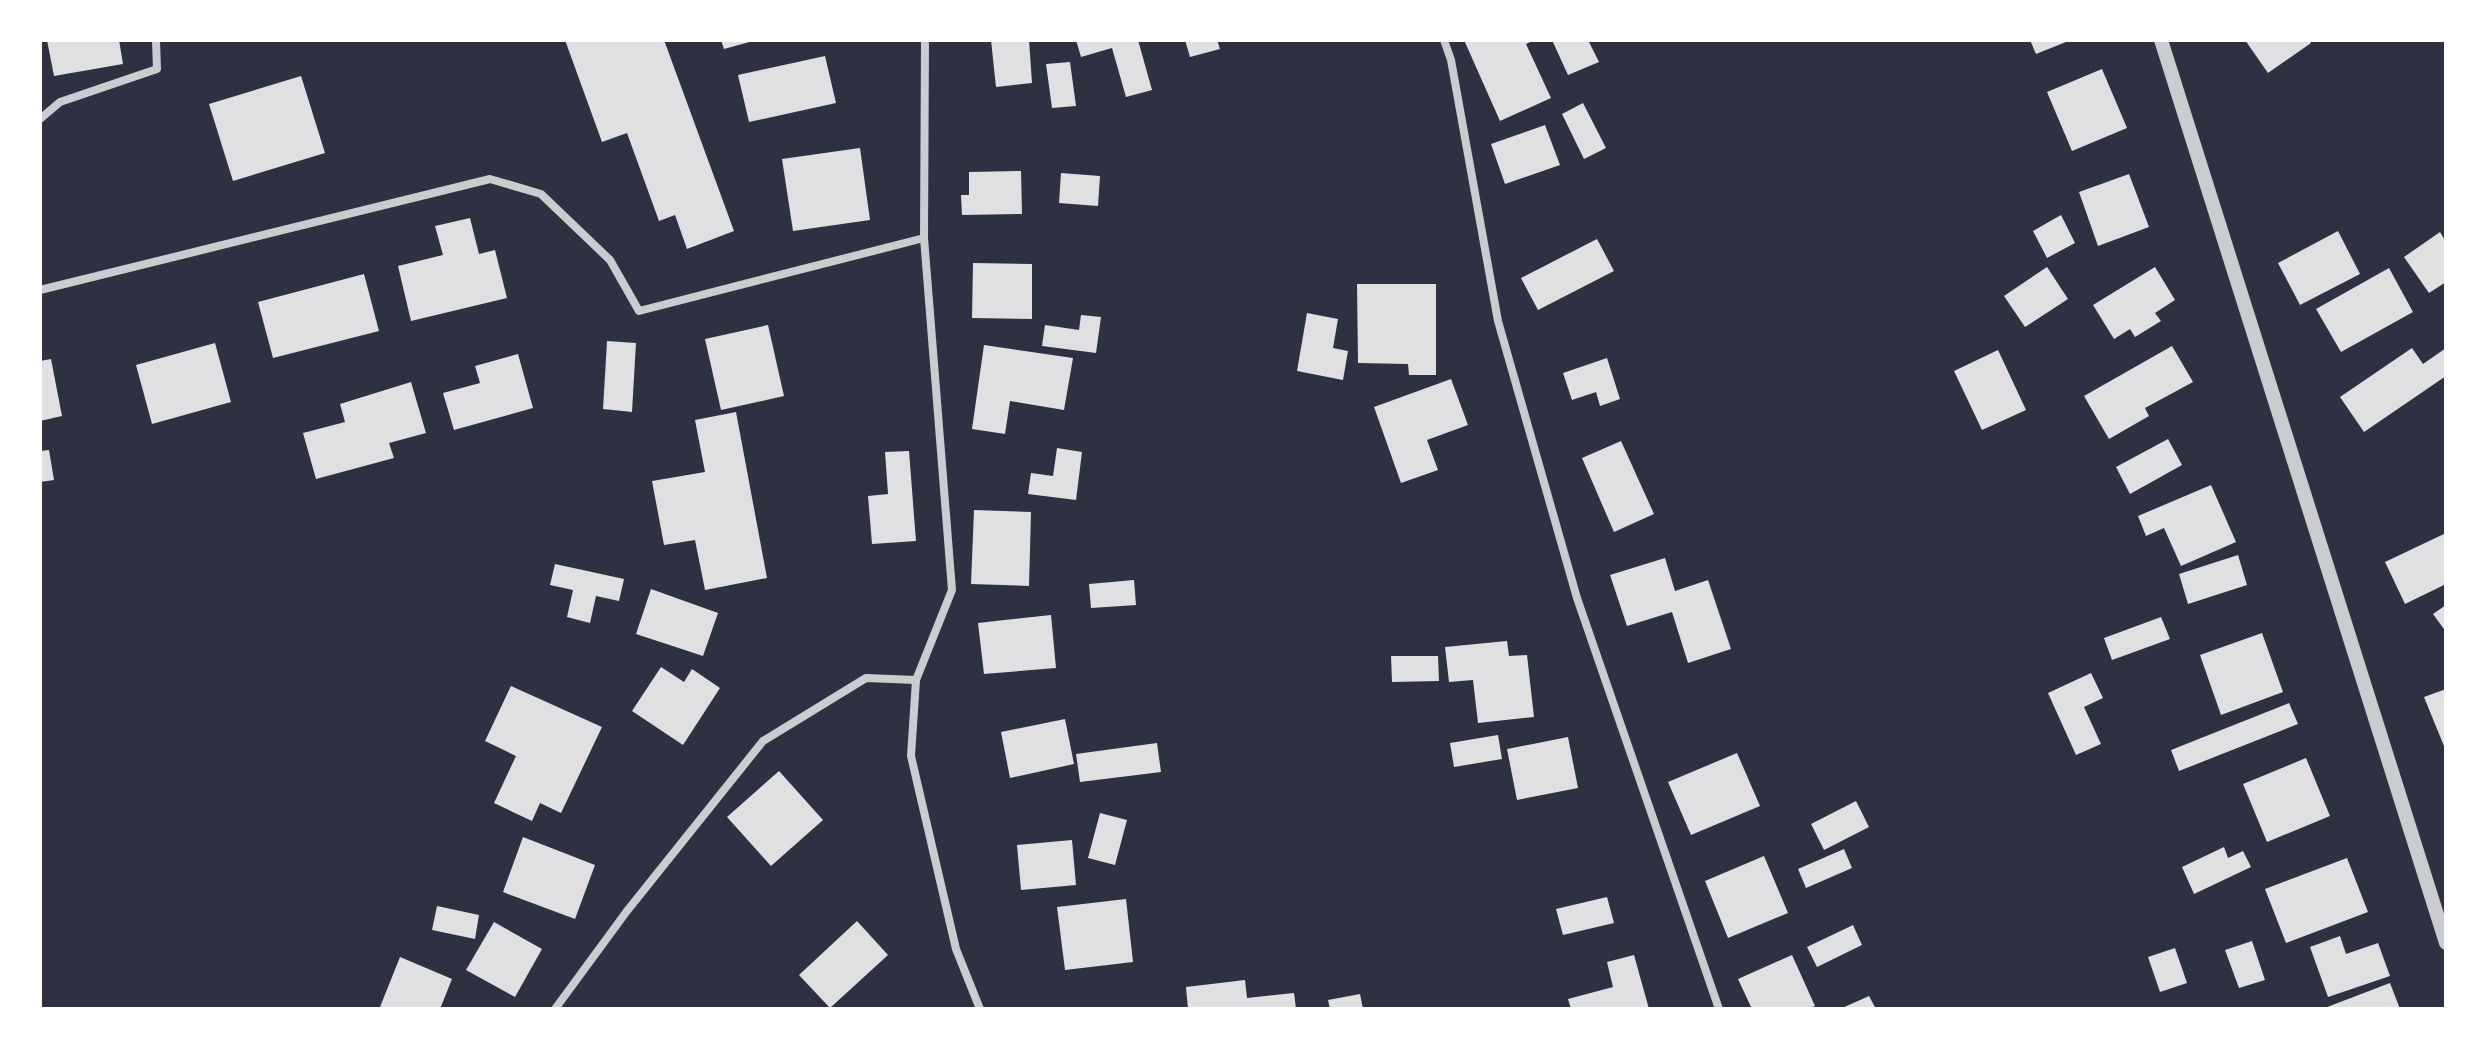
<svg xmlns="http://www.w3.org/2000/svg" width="2486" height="1049" font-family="'IBM Plex Sans',sans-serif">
<rect width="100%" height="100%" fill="#2d3142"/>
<g fill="#e0e0e3">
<path d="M 47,40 L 119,40 L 123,64 L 54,76 Z"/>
<path d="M 565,40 L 664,40 L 734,231 L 687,249 L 675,215 L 659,221 L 627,133 L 602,142 Z"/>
<path d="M 721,40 L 753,40 L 753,41 L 724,49 Z"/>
<path d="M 991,40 L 1029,40 L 1032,83 L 996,87 Z"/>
<path d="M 1076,40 L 1138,40 L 1152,90 L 1126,97 L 1112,48 L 1081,57 Z"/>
<path d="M 1185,40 L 1217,40 L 1220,49 L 1190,57 Z"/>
<path d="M 1464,40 L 1535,40 L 1526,44 L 1551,98 L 1500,121 Z"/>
<path d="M 1552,40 L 1588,40 L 1599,62 L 1568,75 Z"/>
<path d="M 2030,40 L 2071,40 L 2036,54 Z"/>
<path d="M 2245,40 L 2309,40 L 2311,43 L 2268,73 Z"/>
<path d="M 825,56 L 836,103 L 749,122 L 738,75 Z"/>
<path d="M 1070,62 L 1076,106 L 1052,108 L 1046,64 Z"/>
<path d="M 2102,69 L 2127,128 L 2072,151 L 2047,92 Z"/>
<path d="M 301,76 L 325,153 L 233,181 L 209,104 Z"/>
<path d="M 1583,103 L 1606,148 L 1584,159 L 1562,114 Z"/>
<path d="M 1545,125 L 1560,165 L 1505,184 L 1491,144 Z"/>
<path d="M 860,148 L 870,220 L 793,231 L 782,159 Z"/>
<path d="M 1021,171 L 1022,214 L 962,215 L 961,195 L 969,195 L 969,172 Z"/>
<path d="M 1061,173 L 1100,176 L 1098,206 L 1059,203 Z"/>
<path d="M 2129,174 L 2149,227 L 2098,246 L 2079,192 Z"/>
<path d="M 2061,215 L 2075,243 L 2047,258 L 2033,231 Z"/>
<path d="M 470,218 L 479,254 L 495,250 L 507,298 L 411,321 L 398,266 L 443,255 L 435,226 Z"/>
<path d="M 2338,231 L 2360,274 L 2300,305 L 2278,263 Z"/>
<path d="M 2440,232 L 2446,242 L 2446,282 L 2429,293 L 2404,257 Z"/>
<path d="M 1597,239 L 1614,271 L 1538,310 L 1521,278 Z"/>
<path d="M 973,263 L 1032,264 L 1032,319 L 972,318 Z"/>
<path d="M 2047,267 L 2068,299 L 2025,327 L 2004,296 Z"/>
<path d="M 2155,267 L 2175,300 L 2155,313 L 2161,321 L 2135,337 L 2130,329 L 2114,339 L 2093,305 Z"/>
<path d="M 2389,268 L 2413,312 L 2341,352 L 2316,309 Z"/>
<path d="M 364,274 L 379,331 L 273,358 L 258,302 Z"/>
<path d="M 1357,284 L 1436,284 L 1436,375 L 1409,375 L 1408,364 L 1358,363 Z"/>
<path d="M 1307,313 L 1338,319 L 1333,348 L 1348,351 L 1343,380 L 1297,371 Z"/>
<path d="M 1081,315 L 1101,317 L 1096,353 L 1042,346 L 1045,325 L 1079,330 Z"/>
<path d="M 768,325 L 784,396 L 721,410 L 705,339 Z"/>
<path d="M 607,341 L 636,343 L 632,412 L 603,409 Z"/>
<path d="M 215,343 L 231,402 L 152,424 L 136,365 Z"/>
<path d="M 984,345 L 1073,358 L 1064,410 L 1010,401 L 1005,434 L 972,429 Z"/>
<path d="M 2172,346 L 2193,382 L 2145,408 L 2149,416 L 2109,439 L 2084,396 Z"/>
<path d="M 2412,348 L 2423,364 L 2446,348 L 2446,376 L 2364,432 L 2340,397 Z"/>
<path d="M 1998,350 L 2026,410 L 1982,430 L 1954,371 Z"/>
<path d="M 518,354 L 533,408 L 454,430 L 443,393 L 480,383 L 475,366 Z"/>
<path d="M 1607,358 L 1620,399 L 1600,406 L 1596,392 L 1572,400 L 1563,373 Z"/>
<path d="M 51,359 L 62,416 L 40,421 L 40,361 Z"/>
<path d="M 1451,379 L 1468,425 L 1427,440 L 1438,470 L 1401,483 L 1374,407 Z"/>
<path d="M 411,382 L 426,433 L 389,443 L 394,458 L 316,479 L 303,433 L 345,422 L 340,404 Z"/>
<path d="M 736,412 L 767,578 L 705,590 L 695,540 L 664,545 L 652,481 L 705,472 L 695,420 Z"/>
<path d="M 2168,439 L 2182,465 L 2130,494 L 2116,467 Z"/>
<path d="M 1621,441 L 1654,514 L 1614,532 L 1582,458 Z"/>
<path d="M 1057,448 L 1082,452 L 1076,500 L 1028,494 L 1031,473 L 1053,476 Z"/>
<path d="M 49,450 L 54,480 L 40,482 L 40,451 Z"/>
<path d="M 909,451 L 916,541 L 872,544 L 868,496 L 888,494 L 885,452 Z"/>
<path d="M 2211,485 L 2236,542 L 2181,566 L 2164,528 L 2146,536 L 2138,516 Z"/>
<path d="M 974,510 L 1031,512 L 1029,586 L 971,584 Z"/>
<path d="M 2446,533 L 2446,584 L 2405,604 L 2385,562 Z"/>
<path d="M 2238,555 L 2247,585 L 2188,604 L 2179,574 Z"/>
<path d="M 1665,558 L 1675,591 L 1708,580 L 1731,649 L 1688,663 L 1672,612 L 1627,626 L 1610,575 Z"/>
<path d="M 555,564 L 624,579 L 619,601 L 596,596 L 590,623 L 567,617 L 573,590 L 550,585 Z"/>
<path d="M 1134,580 L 1136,605 L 1091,608 L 1089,584 Z"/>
<path d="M 651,589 L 718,613 L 703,656 L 636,634 Z"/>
<path d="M 2446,605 L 2446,632 L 2433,614 Z"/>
<path d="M 1051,615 L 1056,668 L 984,674 L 978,623 Z"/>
<path d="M 2161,617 L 2170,639 L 2112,660 L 2104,638 Z"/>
<path d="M 2262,633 L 2283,692 L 2221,715 L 2200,655 Z"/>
<path d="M 1507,641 L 1509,656 L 1527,655 L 1534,717 L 1478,723 L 1473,680 L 1449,682 L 1445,647 Z"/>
<path d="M 1391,656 L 1438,656 L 1439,681 L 1392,682 Z"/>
<path d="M 661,667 L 684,682 L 692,669 L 720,688 L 683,745 L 632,711 Z"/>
<path d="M 2091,673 L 2103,698 L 2084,707 L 2101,744 L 2076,755 L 2048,693 Z"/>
<path d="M 511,686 L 602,727 L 561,813 L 540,803 L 532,821 L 494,803 L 516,756 L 485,741 Z"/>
<path d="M 2446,689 L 2446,751 L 2424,697 Z"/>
<path d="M 2289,703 L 2298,724 L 2179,771 L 2171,750 Z"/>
<path d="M 1065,719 L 1074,764 L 1010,778 L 1001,732 Z"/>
<path d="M 1498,735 L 1502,759 L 1454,767 L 1450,743 Z"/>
<path d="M 1568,737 L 1578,788 L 1517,800 L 1507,749 Z"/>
<path d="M 1157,743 L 1161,772 L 1080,782 L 1076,754 Z"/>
<path d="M 1737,753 L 1760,806 L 1691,835 L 1668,782 Z"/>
<path d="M 2306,758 L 2330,816 L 2267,842 L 2243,784 Z"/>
<path d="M 779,771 L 823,820 L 771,866 L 727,817 Z"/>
<path d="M 1856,801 L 1869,827 L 1824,850 L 1811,824 Z"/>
<path d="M 1100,813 L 1127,820 L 1115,865 L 1088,858 Z"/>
<path d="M 523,837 L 595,865 L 575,919 L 503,892 Z"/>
<path d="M 1072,840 L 1076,885 L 1021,890 L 1017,845 Z"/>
<path d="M 2224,847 L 2228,858 L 2243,851 L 2251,867 L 2194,894 L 2182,867 Z"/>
<path d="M 1844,849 L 1852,868 L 1806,888 L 1798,869 Z"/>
<path d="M 1764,856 L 1788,913 L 1728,938 L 1705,881 Z"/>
<path d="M 2347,858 L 2368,912 L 2286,943 L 2265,889 Z"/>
<path d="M 1607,897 L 1614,923 L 1563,935 L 1556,909 Z"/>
<path d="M 1126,899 L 1133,962 L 1065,970 L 1057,907 Z"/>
<path d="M 437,906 L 479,915 L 475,939 L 432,930 Z"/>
<path d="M 857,921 L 888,955 L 830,1008 L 799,975 Z"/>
<path d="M 494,922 L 542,949 L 515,997 L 466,970 Z"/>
<path d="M 1853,925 L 1862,945 L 1817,967 L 1807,947 Z"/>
<path d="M 2340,936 L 2346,954 L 2378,943 L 2390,976 L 2328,997 L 2310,947 Z"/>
<path d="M 2252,941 L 2265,980 L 2239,988 L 2225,950 Z"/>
<path d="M 2175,948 L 2187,983 L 2160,992 L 2148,957 Z"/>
<path d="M 1634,955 L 1649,1009 L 1571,1009 L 1568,999 L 1613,987 L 1607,962 Z"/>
<path d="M 1792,955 L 1815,1006 L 1807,1009 L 1752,1009 L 1738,979 Z"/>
<path d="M 400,957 L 452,979 L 440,1009 L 385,1009 L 380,1007 Z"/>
<path d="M 1245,980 L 1247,998 L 1294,993 L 1296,1009 L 1188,1009 L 1186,987 Z"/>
<path d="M 2390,983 L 2400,1009 L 2322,1009 Z"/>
<path d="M 1360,994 L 1363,1009 L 1330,1009 L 1328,1000 Z"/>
<path d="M 1869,996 L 1876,1009 L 1840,1009 Z"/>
</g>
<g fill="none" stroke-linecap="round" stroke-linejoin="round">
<g stroke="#caccd0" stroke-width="8">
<path d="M 1444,40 L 1451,60 L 1498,321 L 1577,598 L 1719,1009"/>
<path d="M 40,119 L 60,102 L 157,69 L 156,40"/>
<path d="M 924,238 L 952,590 L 916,680 L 911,756 L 956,949 L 980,1009"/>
<path d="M 40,290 L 490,179 L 541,194 L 610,260 L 639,311 L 924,238 L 925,40"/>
<path d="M 555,1009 L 627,911 L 763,741 L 866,678 L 916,680"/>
</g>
<path stroke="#caccd0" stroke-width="14" d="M 2161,40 L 2446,943"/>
</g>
<rect width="2486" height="1049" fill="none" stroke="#ffffff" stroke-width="84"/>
</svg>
